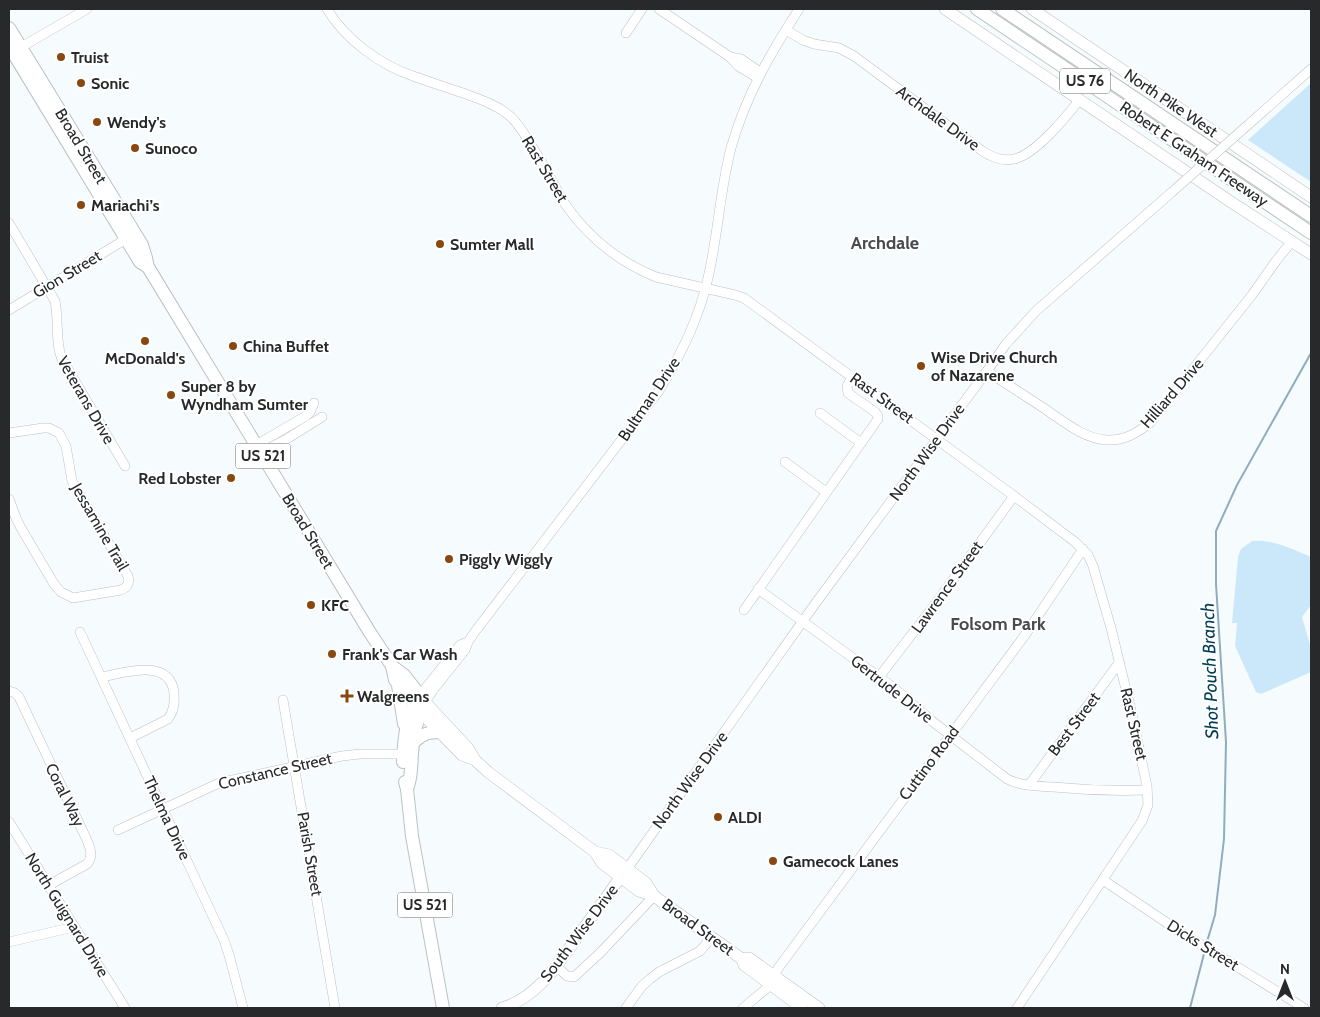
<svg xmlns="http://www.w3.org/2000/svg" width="1320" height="1017" font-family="Cabin,sans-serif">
<rect width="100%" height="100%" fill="#f6fbfe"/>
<g fill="#cbe8fa">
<path d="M 1311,83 L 1311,182 L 1248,140 Z"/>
<path d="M 1252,541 C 1272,539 1293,549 1311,557 L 1311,605 L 1302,617 L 1311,648 L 1311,672 L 1261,694 L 1256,692 L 1235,646 L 1237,623 L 1232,623 L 1238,557 L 1241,549 Z"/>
</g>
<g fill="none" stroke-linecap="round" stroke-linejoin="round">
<g stroke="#8fadbf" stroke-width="2">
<path d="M 1206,945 L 1215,915 L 1224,839 L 1226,742 L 1216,584 L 1216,531 L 1237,485 L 1311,353"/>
<path d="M 1190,1008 L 1205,950"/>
</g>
<g stroke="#bcc1c4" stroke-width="10">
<g id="minor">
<path d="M 327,9 C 345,39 380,65 413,76 C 429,82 446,87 463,93 C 479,99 498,105 511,117 C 524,130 533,149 543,164 C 550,177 557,191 565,204 C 588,237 619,262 656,277 L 735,295 L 744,298 L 1014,496 L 1075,542 L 1088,555 L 1093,566 L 1111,628 L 1131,710 L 1147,786 L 1148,805 L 1142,821 L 1017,1008"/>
<path d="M 659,9 L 730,57"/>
<path d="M 786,30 L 803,40 L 814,44 L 839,48 L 854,56 L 981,150 C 991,157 1002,162 1014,159 C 1035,155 1067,116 1080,99"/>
<path d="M 626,33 L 642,9"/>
<path d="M 16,50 L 87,9"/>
<path d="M 758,78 L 738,66 L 730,57 L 741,59 L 760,72"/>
<path d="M 1249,124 L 1311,69"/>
<path d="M 9,223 L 55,301 C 59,320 55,343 62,359 L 125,466"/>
<path d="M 9,310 L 126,239"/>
<path d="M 987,371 C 1005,383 1024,395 1042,407 C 1062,420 1083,439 1107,440 C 1124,441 1137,433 1150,423 L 1252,295 L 1276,261 L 1292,241"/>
<path d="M 820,413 L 861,443"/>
<path d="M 9,433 L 43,428 L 49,428 L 59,433 L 66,446 L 72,481 L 128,576 C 130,583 128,587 121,590 L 73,598 L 61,592 L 54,584 L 21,528 L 16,518 L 9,499"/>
<path d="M 256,445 L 306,416 L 310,412 L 314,403"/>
<path d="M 260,453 L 285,440 L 322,417"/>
<path d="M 785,462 L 826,492"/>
<path d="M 758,589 L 894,688 L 932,721 L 1007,779 C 1021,786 1037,786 1053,787 C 1084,790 1116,791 1147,790"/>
<path d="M 744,610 L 878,419 L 878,416 L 875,412 L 848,393 L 847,386 L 853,377"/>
<path d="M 80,632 L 224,940 L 229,955 L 243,1008"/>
<path d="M 101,677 C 124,673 170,657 174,693 C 175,702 174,711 168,719 L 130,738"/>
<path d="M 879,677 L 936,603 L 1014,496"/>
<path d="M 9,691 L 15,693 L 19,697 L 86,838 C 90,847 94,856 87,864 L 49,885"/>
<path d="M 420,695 L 460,645 L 468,642"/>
<path d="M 283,700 L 335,1008"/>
<path d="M 425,702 L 433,690 L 465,650 L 468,642 L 474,633 L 658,392 C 680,357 699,319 708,278 C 718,235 720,190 731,148 C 746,95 770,54 799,9"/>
<path d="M 1029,785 L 1119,663"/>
<path d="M 9,822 L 125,1008"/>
<path d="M 118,830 L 219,783 L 342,756 L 360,754 L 409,754"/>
<path d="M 627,869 L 815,604 L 987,371 L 1006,344 L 1036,311 L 1172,192"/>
<path d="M 1103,880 L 1179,931 L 1304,1008"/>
<path d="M 9,942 L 74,927"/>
<path d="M 556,966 L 567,976 L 574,977 L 600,953 L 654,896"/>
<path d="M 626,1008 L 642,986 L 650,979 L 659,972 L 700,951 L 712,937"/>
<path d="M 743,1008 L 767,988 L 779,967 L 1025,635 L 1083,549"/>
</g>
</g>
<g stroke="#bcc1c4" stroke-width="12">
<g id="major">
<path d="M 945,9 L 1231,202 L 1311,254"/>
<path d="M 1032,9 L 1311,197"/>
<path d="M 425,702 L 468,748 L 475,760 L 488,772 L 595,852 L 609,855 L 646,883 L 654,896"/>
<path d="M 420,712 L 462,755 L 475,760"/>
<path d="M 595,852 L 602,863 L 639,891 L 654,896 L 742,959 L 744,965 L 802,1008"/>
<path d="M 742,959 L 749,958 L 819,1008"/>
<path d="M 502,1008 C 540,997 562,958 583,929 C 597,910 611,891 624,872"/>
</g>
</g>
<g stroke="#bcc1c4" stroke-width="14">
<g id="highway">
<path d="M 977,9 L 1311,233"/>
<path d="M 1002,9 L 1311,216"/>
<path d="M 9,28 L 142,245 L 146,258 L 148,267 L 369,631 L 392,666 L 404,675 L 425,702 C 417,718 413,735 412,753 C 411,767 412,776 407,789"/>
<path d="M 9,46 L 140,262 L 148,267"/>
<path d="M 392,666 L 395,680 L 419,710"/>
<path d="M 398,685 L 404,724"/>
<path d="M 413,743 C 421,735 427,732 439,732"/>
<path d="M 403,762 C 404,737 406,716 420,695"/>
<path d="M 405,782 L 407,789 L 412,836 L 443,1008"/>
</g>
</g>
<use href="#minor" stroke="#fff" stroke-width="9"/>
<use href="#major" stroke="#fff" stroke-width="11"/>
<use href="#highway" stroke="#fff" stroke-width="12"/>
<g stroke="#bcc1c4" stroke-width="10" stroke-linecap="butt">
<path id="minor-bridge" d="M 1172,192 L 1249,124"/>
</g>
<use href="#minor-bridge" stroke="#fff" stroke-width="9"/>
</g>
<g fill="#884810" stroke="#fff" stroke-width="2">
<circle cx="61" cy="57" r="5"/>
<circle cx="81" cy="83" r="5"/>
<circle cx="97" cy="122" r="5"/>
<circle cx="135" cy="148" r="5"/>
<circle cx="81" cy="205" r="5"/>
<circle cx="440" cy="244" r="5"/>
<circle cx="145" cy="341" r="5"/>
<circle cx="233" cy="346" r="5"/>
<circle cx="921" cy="366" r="5"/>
<circle cx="171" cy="395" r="5"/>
<circle cx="231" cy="478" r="5"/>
<circle cx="449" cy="559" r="5"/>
<circle cx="311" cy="605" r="5"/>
<circle cx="332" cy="654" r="5"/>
<path d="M344.5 688.5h5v5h5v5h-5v5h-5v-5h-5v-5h5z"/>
<circle cx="718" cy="817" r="5"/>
<circle cx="773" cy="861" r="5"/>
</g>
<g text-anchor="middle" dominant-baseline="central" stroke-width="4" stroke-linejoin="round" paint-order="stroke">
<g fill="#fff" stroke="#68696a" stroke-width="1">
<rect x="1060" y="68.5" width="50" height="25" rx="4"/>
<rect x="235.5" y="443.5" width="55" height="25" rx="4"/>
<rect x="397.5" y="892.5" width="55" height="25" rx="4"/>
</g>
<g font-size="15" font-weight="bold" fill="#27292a">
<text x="1085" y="81">US 76</text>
<text x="263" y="456">US 521</text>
<text x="425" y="905">US 521</text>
</g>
<g font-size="16" font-weight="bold" fill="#27292a" stroke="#fff" text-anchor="start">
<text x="71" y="57">Truist</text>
<text x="91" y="83">Sonic</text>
<text x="107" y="122">Wendy's</text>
<text x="145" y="148">Sunoco</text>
<text x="91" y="205">Mariachi’s</text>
<text x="450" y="244">Sumter Mall</text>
<text x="243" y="346">China Buffet</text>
<text x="931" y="357">Wise Drive Church<tspan x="931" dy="18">of Nazarene</tspan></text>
<text x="145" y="358" text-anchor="middle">McDonald's</text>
<text x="181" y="386">Super 8 by<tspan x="181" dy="18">Wyndham Sumter</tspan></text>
<text x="221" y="478" text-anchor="end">Red Lobster</text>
<text x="459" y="559">Piggly Wiggly</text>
<text x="321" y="605">KFC</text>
<text x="342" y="654">Frank's Car Wash</text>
<text x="357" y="696">Walgreens</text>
<text x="728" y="817">ALDI</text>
<text x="783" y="861">Gamecock Lanes</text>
</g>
<g font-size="16" fill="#27292a" stroke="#fff">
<text transform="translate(1171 103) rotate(34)">North Pike West</text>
<text transform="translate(938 118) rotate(36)">Archdale Drive</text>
<text transform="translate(81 146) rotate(59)">Broad Street</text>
<text transform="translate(1194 154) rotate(34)">Robert E Graham Freeway</text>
<text transform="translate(545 169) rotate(59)">Rast Street</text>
<text transform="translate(67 274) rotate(-31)">Gion Street</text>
<text transform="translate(1172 393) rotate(-49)">Hilliard Drive</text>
<text transform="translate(882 398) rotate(36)">Rast Street</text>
<text transform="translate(649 399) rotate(-56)">Bultman Drive</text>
<text transform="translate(86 400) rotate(60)">Veterans Drive</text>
<text transform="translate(927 452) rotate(-54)">North Wise Drive</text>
<text transform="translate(100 527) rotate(60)">Jessamine Trail</text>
<text transform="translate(308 531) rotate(59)">Broad Street</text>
<text transform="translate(947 587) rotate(-54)">Lawrence Street</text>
<text transform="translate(892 689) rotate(38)">Gertrude Drive</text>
<text transform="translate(1074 724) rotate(-53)">Best Street</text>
<text transform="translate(1134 724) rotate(77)">Rast Street</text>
<text transform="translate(929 763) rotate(-53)">Cuttino Road</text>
<text transform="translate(275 771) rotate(-13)">Constance Street</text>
<text transform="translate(690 780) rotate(-54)">North Wise Drive</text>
<text transform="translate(65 795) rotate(64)">Coral Way</text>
<text transform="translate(167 818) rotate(65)">Thelma Drive</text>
<text transform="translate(310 854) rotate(80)">Parish Street</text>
<text transform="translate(67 915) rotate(58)">North Guignard Drive</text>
<text transform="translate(698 927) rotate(36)">Broad Street</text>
<text transform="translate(579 933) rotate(-53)">South Wise Drive</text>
<text transform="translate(1203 945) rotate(32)">Dicks Street</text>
</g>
<g font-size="18" font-weight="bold" fill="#484c4f" stroke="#fff">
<text x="885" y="243">Archdale</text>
<text x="998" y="624">Folsom Park</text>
</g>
<g font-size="18" font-style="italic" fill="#013d57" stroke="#fff">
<text transform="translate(1210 671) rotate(-92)">Shot Pouch Branch</text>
</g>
</g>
<rect width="1320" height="1017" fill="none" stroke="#27292a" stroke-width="20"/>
<g transform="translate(1285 982)" stroke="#ffffff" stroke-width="4" paint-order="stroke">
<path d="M0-4L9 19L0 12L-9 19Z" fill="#27292a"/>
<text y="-8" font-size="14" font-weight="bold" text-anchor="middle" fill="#27292a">N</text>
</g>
</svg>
